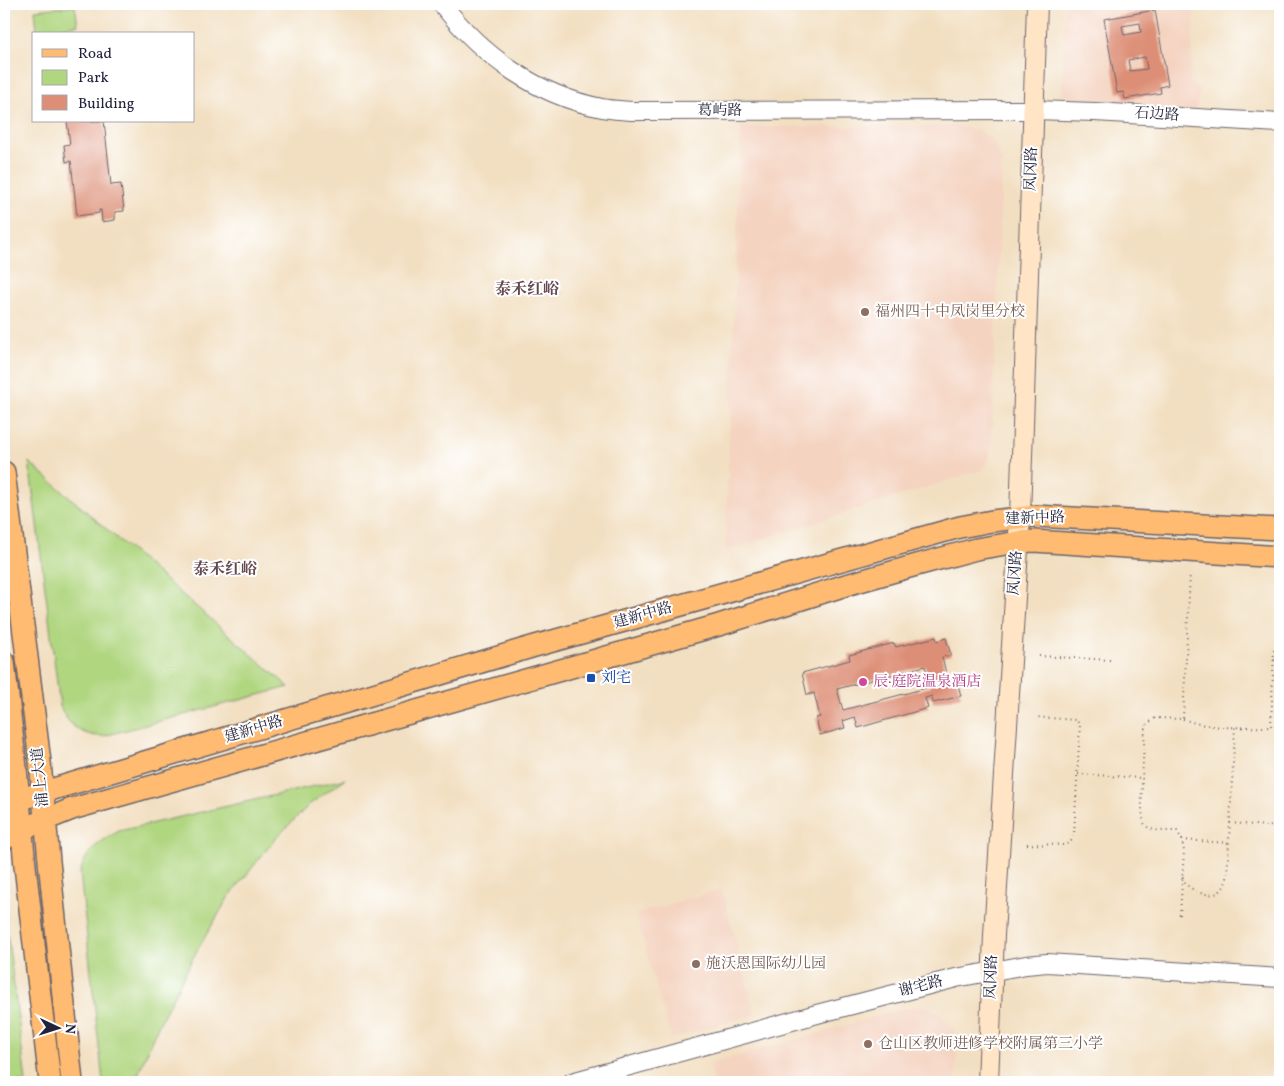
<svg xmlns="http://www.w3.org/2000/svg" width="1284" height="1086" font-family="Vollkorn,'Noto Serif SC',serif">
<rect width="100%" height="100%" fill="#fff"/>
<filter id="ink" filterUnits="userSpaceOnUse"><feTurbulence type="fractalNoise" baseFrequency=".02" numOctaves="2"/><feDisplacementMap in="SourceGraphic" scale="10" xChannelSelector="R" yChannelSelector="G"/><feConvolveMatrix kernelMatrix="1 2 1 2 8 2 1 2 1" color-interpolation-filters="sRGB"/></filter>
<filter id="wash" filterUnits="userSpaceOnUse"><feTurbulence type="fractalNoise" baseFrequency=".0096" numOctaves="4" result="noise"/><feDisplacementMap in="SourceGraphic" scale="20" xChannelSelector="R" yChannelSelector="G"/><feGaussianBlur stdDeviation="1.12" result="paint"/><feColorMatrix in="noise" values="0 0 0 0 0 0 0 0 0 0 0 0 0 0 0 0 0 1.4 0 .05"/><feComposite in="paint" operator="in"/></filter>
<g filter="url(#wash)">
<rect width="100%" height="100%" fill="#f2dfc1"/>
<g fill="#f4d3c0">
<path d="M 1065,4 L 1195,4 L 1190,82 L 1200,90 L 1196,111 L 1072,103 L 1064,95 L 1062,85 Z"/>
<path d="M 959,126 L 980,131 L 990,137 L 995,144 L 1000,155 L 1002,165 L 991,448 L 990,455 L 986,464 L 981,470 L 725,551 L 741,127 Z"/>
<path d="M 722,889 L 755,1015 L 671,1039 L 636,914 Z"/>
<path d="M 921,1006 L 930,1008 L 937,1012 L 943,1017 L 953,1028 L 957,1041 L 956,1082 L 714,1082 L 710,1064 L 905,1008 Z"/>
</g>
<g fill="#b0d680" stroke="#697c5e">
<path d="M 75,6 L 78,25 L 37,30 L 35,10 Z"/>
<path d="M 29,462 L 289,687 L 104,736 C 83,737 67,725 60,706 Z"/>
<path d="M 345,779 L 310,804 L 276,838 L 228,898 L 195,954 L 156,1030 L 135,1082 L 103,1082 L 80,873 C 87,849 98,843 119,831 Z"/>
<path d="M 4,914 L 5,915 L 26,1082 L 4,1082 Z"/>
</g>
<g id="blocks">
<g fill="#dd8e76" fill-rule="evenodd">
<path d="M 1155,10 L 1168,85 L 1160,87 L 1161,93 L 1125,99 L 1123,92 L 1117,93 L 1104,19 ZM 1140,23 L 1141,32 L 1124,35 L 1122,26 ZM 1145,57 L 1147,69 L 1130,71 L 1128,60 Z"/>
<path d="M 67,121 L 104,121 L 111,185 L 121,184 L 124,211 L 115,212 L 115,220 L 102,222 L 101,210 L 99,210 L 99,213 L 77,216 L 71,161 L 66,162 L 64,145 L 70,144 Z"/>
<path d="M 936,637 L 937,641 L 946,638 L 951,655 L 942,657 L 948,681 L 956,678 L 961,696 L 933,703 L 932,696 L 925,698 L 928,708 L 858,728 L 855,717 L 843,721 L 845,728 L 820,735 L 816,718 L 820,717 L 814,693 L 807,695 L 802,673 L 850,660 L 849,655 L 894,643 L 896,647 ZM 925,666 L 930,687 L 843,710 L 837,689 Z"/>
</g>
</g>
</g>
<g filter="url(#ink)">
<use href="#blocks" fill-opacity="0" stroke="#6b646a" stroke-width="1"/>
<g fill="none" stroke-linecap="round" stroke-linejoin="round">
<g stroke="#6b646a" stroke-width="20">
<g id="tertiary">
<path d="M 442,4 C 482,56 536,95 602,108 C 612,110 622,110 632,111 L 1034,110 L 1095,112 L 1280,123"/>
<path d="M 572,1082 L 817,1014 L 956,978 L 1026,965 L 1047,963 L 1280,978"/>
</g>
</g>
<g stroke="#6b646a" stroke-width="22">
<path id="secondary" d="M 988,1082 L 994,935 L 1020,517 L 1037,4"/>
</g>
<g stroke="#6b646a" stroke-width="24">
<g id="primary">
<path d="M 4,472 L 40,762 L 49,861 L 72,1082"/>
<path d="M 4,662 L 16,768 L 25,866 L 50,1082"/>
<path d="M 4,808 L 30,796 L 535,646 L 960,527 L 992,521 L 1035,516 L 1280,529"/>
<path d="M 4,839 L 22,829 L 72,809 L 719,625 L 846,585 L 913,566 L 976,549 L 1018,542 L 1034,541 L 1280,557"/>
</g>
</g>
<g stroke="#6b646a" stroke-width="2" stroke-dasharray="1 4" stroke-linecap="butt">
<path d="M 1039,656 L 1111,660"/>
<path d="M 1274,660 L 1280,661"/>
<path d="M 1183,719 C 1211,730 1242,727 1271,727 L 1274,648"/>
<path d="M 1078,774 L 1143,778"/>
<path d="M 1230,823 L 1280,827"/>
<path d="M 1182,840 L 1229,843"/>
<path d="M 1027,844 L 1065,845 L 1071,841 L 1074,835 L 1080,725 L 1076,720 L 1035,717"/>
<path d="M 1183,877 C 1183,878 1185,883 1186,884 C 1193,892 1210,898 1219,892 C 1224,888 1225,884 1227,878 L 1235,727"/>
<path d="M 1180,915 L 1184,851 L 1182,840 L 1177,831 C 1168,831 1153,832 1146,826 C 1137,818 1145,741 1145,726 L 1155,718 L 1183,719 L 1190,574"/>
</g>
<use href="#tertiary" stroke="#fff" stroke-width="18"/>
<use href="#secondary" stroke="#ffe4c6" stroke-width="20"/>
<use href="#primary" stroke="#ffbb71" stroke-width="21"/>
</g>
</g>
<g fill="#8d6e63" stroke="#fff" stroke-width="2">
<circle cx="865" cy="312" r="5"/>
<circle cx="696" cy="964" r="5"/>
<circle cx="868" cy="1044" r="5"/>
</g>
<rect fill="#1a4fb4" stroke="#fff" stroke-width="2" x="586" y="673" width="10" height="10" rx="2.5"/>
<circle fill="#d1479c" stroke="#fff" stroke-width="2" cx="863" cy="682" r="5"/>
<g text-anchor="middle" dominant-baseline="central" stroke-width="4" stroke-linejoin="round" paint-order="stroke">
<g font-size="15" fill="#22223b" stroke="#fff">
<text x="720" y="111">葛屿路</text>
<text transform="translate(1157 115) rotate(3)">石边路</text>
<text transform="translate(1032 169) rotate(-88)">凤冈路</text>
<text transform="translate(1035 519) rotate(-2)">建新中路</text>
<text transform="translate(1016 573) rotate(-86)">凤冈路</text>
<text transform="translate(643 616) rotate(-16)">建新中路</text>
<text transform="translate(254 730) rotate(-17)">建新中路</text>
<text transform="translate(41 777) rotate(-96)">浦上大道</text>
<text transform="translate(992 977) rotate(-88)">凤冈路</text>
<text transform="translate(921 987) rotate(-14)">谢宅路</text>
</g>
<g font-size="15" fill="#785e54" stroke="#fff" text-anchor="start">
<text x="875" y="312">福州四十中凤岗里分校</text>
<text x="706" y="964">施沃恩国际幼儿园</text>
<text x="878" y="1044">仓山区教师进修学校附属第三小学</text>
</g>
<g font-size="15" fill="#164399" stroke="#fff" text-anchor="start">
<text x="601" y="678">刘宅</text>
</g>
<g font-size="15" fill="#b23c85" stroke="#fff" text-anchor="start">
<text x="873" y="682">辰·庭院温泉酒店</text>
</g>
<g font-size="16" font-weight="bold" fill="#634850" stroke="#fff">
<text x="527" y="290">泰禾红峪</text>
<text x="225" y="570">泰禾红峪</text>
</g>
</g>
<rect width="1284" height="1086" fill="none" stroke="#fff" stroke-width="20"/>
<rect x="32" y="32" width="162" height="90" fill="#ffffff" stroke="#a7a7b1"/>
<rect x="42" y="49" width="25" height="8" fill="#ffbb71" stroke="#a7a7b1"/>
<text x="78" y="58" font-size="15" fill="#22223b">Road</text>
<rect x="42" y="70" width="25" height="15" fill="#b0d680" stroke="#a7a7b1"/>
<text x="78" y="82" font-size="15" fill="#22223b">Park</text>
<rect x="42" y="95" width="25" height="15" fill="#dd8e76" stroke="#a7a7b1"/>
<text x="78" y="108" font-size="15" fill="#22223b">Building</text>
<g transform="translate(58 1028) rotate(94)" stroke="#ffffff" stroke-width="4" paint-order="stroke">
<path d="M0-4L9 19L0 12L-9 19Z" fill="#22223b"/>
<text y="-8" font-size="14" font-weight="bold" text-anchor="middle" fill="#22223b">N</text>
</g>
</svg>
